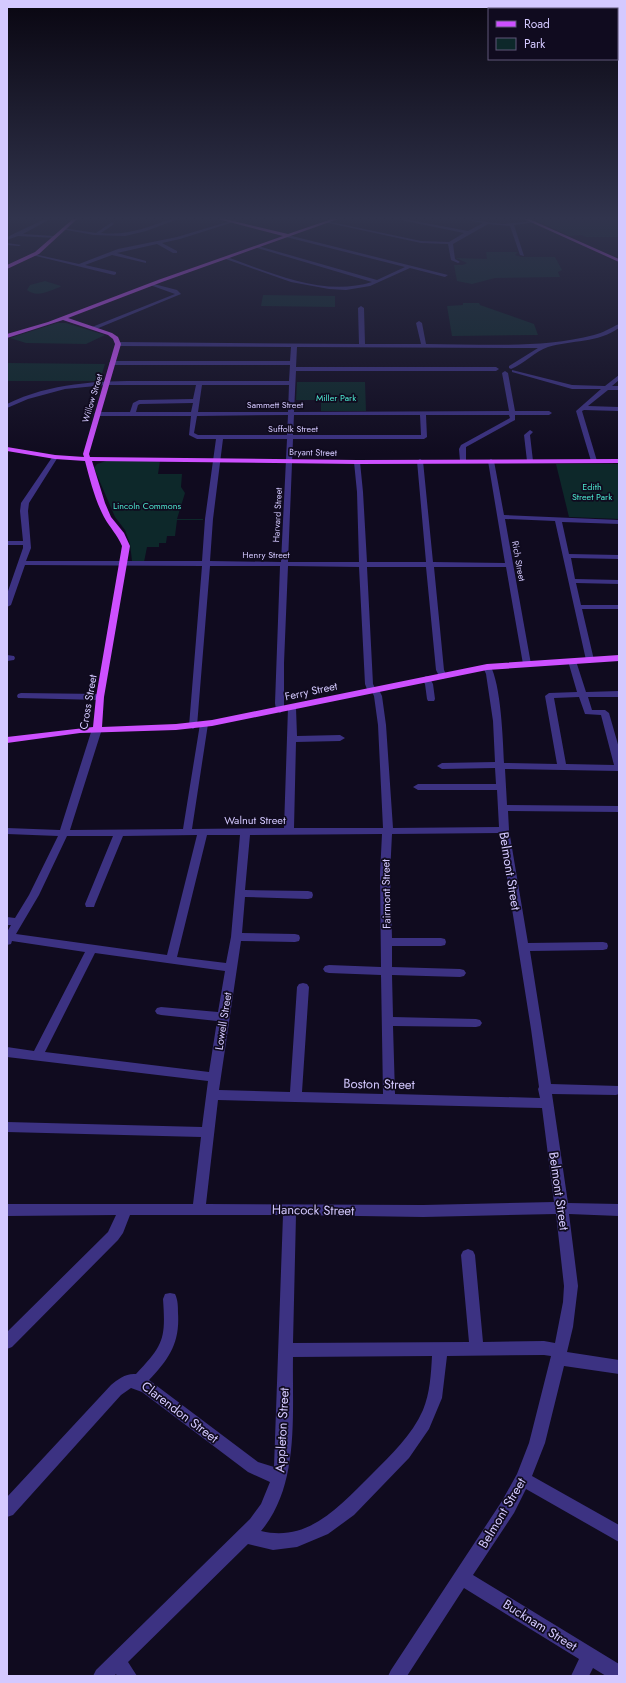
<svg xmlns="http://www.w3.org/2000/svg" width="626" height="1683" font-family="Jost,sans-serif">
<rect width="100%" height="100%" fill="#100b1f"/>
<g fill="#0d282a">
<path d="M 533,219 L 619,219 L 619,237 L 586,237 L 581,235 L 570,236 Z"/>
<path d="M 486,252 L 518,252 L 515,255 L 521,257 L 555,257 L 562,270 L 558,272 L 560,277 L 495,278 L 472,284 L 457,281 L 454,265 L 463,265 L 467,263 L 456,258 L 487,259 Z"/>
<path d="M 45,281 L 61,286 L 60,287 C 49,291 37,298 27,290 L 30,285 Z"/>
<path d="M 263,295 L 335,296 L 335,307 L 261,306 Z"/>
<path d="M 463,303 L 479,303 L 480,305 L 534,324 L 538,335 L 452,336 L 447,306 L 463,305 Z"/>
<path d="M 57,323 L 66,323 L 105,335 L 86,344 L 26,343 L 10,338 Z"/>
<path d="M 7,363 L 105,364 L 100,380 L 96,381 L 8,381 Z"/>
<path d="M 297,382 L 365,382 L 366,411 L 321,411 L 321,400 L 296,400 Z"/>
<path d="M 106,461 L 160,461 L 158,474 L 182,474 L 181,487 L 185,493 L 177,519 L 203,519 L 203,520 L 177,520 L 175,536 L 167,536 L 166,543 L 159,543 L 159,547 L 147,547 L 144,562 L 132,561 L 130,544 L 125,530 L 115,517 L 94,468 L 97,464 Z"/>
<path d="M 556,464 L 619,464 L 619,519 L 569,517 Z"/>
</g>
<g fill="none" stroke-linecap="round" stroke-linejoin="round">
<g fill="#3c3282" fill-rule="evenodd">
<path d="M 7,219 L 12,219 L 7,221 Z"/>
<path d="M 45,219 L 50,219 L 23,234 L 54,236 L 56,238 L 18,236 L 7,240 L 7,237 Z"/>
<path d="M 61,219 L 75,219 L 76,220 L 74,221 Z"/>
<path d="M 172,219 L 178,219 L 146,231 L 125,236 L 94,235 L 61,229 L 63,228 L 96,233 L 112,222 L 114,224 L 101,233 C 129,236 146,227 172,219 Z"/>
<path d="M 237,219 L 243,219 L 180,239 L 162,243 L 177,251 L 177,253 L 173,253 L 157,244 L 117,253 L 146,261 L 146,263 L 112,255 L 85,265 L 116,272 L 116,274 L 114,275 L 32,255 L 34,254 L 79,264 L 118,249 L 177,237 Z"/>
<path d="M 396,219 L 404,219 L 468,231 L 483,223 L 463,219 L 503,224 L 534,221 L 536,222 L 514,225 L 524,256 L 520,255 L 510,226 L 488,224 L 453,244 L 455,259 L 460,262 L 458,263 L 451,260 L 448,244 L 421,243 L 324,222 L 326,221 L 421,241 L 449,242 L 464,233 Z"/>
<path d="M 288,235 L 448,275 L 445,277 L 410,268 L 370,286 L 346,290 L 329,289 L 291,282 L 223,258 L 227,257 C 272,273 324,297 372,282 L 254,247 L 258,246 L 377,280 L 405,267 L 286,237 Z"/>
<path d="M 7,243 L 21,245 L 19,246 L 7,245 Z"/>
<path d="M 150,283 L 177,290 L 181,294 L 96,329 L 92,329 L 92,327 L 175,294 L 150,285 Z"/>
<path d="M 361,306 L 364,308 L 365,344 L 421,344 L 416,323 L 419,321 L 422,323 L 426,344 C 482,344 540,349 594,335 C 603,333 610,328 619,324 L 619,328 C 598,343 572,340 548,347 C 535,351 524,364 511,369 L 509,368 L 509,366 L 538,348 L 297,347 L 296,367 L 496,367 L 499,369 L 496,371 L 296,371 L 294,412 L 509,411 L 502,373 L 505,371 L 508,373 L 515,411 L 549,411 L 552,413 L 549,415 L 515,415 L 515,420 L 466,447 L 466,461 L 463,463 L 460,461 L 459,449 L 461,445 L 510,418 L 509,415 L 426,415 L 427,437 L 424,439 L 293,439 L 288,562 L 359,562 L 357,492 L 354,462 L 357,460 L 360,462 L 363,492 L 367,562 L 426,562 L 417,461 L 420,459 L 423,461 L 433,562 L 505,563 L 488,461 L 491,459 L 494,461 L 504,515 L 619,520 L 619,524 L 562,522 L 569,554 L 619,555 L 619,559 L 571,558 L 575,579 L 619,580 L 619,584 L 576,583 L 581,605 L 619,605 L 619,609 L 582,609 L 594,660 L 590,663 L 586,660 L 555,521 L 505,519 L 531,664 L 527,667 L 523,664 L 506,567 L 434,567 L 444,670 L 447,676 L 443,679 L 440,678 L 436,670 L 426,567 L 367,567 L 373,684 L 375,688 L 378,688 L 382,696 L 386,725 L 393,828 L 499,827 L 497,790 L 418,790 L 413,787 L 418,784 L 496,784 L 495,768 L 442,769 L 437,766 L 442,763 L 495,762 L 493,721 L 486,674 L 483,667 L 484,665 L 490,665 C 501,684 503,740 504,763 L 557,764 L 545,696 L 549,693 L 577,692 L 568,661 L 569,659 L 575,659 L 576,661 L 586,692 L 619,691 L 619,697 L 588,697 L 592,710 L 605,710 L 609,713 L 619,748 L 619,771 L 505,769 L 507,805 L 619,806 L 619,812 L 508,811 L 509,830 L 528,943 L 603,942 L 607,943 L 608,946 L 607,949 L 603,950 L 530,951 L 551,1084 L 619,1086 L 619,1094 L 616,1095 L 552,1094 L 568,1203 L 619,1204 L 619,1216 L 569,1214 L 578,1286 L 573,1327 L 567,1352 L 619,1360 L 619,1374 L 564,1366 L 545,1443 L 532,1476 L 619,1525 L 619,1542 L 526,1489 L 514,1513 L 473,1575 L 619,1664 L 619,1676 L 606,1676 L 593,1668 L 589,1676 L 571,1676 L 579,1659 L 464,1588 L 407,1676 L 388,1676 L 391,1670 L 502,1501 L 517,1474 L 529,1443 L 551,1356 L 544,1355 L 447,1356 L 442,1398 L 429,1429 L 409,1458 L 354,1515 L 328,1534 L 297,1547 L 273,1550 L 248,1544 L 128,1662 L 137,1676 L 117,1676 L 116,1674 L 114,1676 L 93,1676 L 96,1670 L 250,1519 L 261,1504 L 270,1482 L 248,1472 L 142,1392 L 131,1388 L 121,1395 L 13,1515 L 7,1517 L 7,1497 L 111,1385 C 118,1379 126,1373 136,1374 C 163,1345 166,1340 163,1299 L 165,1294 L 170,1293 L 175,1294 C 178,1300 178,1307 178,1313 C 180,1343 169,1359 149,1380 L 258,1462 L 274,1467 L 283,1215 L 130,1215 L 123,1233 L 118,1240 L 12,1347 L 7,1349 L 7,1332 L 108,1232 L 116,1215 L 7,1216 L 7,1204 L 193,1204 L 201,1137 L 7,1132 L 7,1122 L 202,1127 L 208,1081 L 7,1057 L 7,1047 L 34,1051 L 85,952 L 12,941 L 11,944 L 7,945 L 7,932 L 11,925 L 7,925 L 7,917 L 15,918 L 29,895 L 58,836 L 7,834 L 7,828 L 60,830 L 92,729 L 97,726 L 102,729 L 70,830 L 183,829 L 200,724 L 204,721 L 208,724 L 192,829 L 284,828 L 288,708 L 292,705 L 296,708 L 297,736 L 340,735 L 345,738 L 340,741 L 296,742 L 294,828 L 383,828 L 378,725 L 374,696 L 372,692 L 368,692 L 365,684 L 359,567 L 288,566 L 284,663 L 284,710 L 280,713 L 276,710 L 275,703 L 280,566 L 210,566 L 197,726 L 193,729 L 189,726 L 202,566 L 25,565 L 11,605 L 7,607 L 7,594 L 23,548 L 23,545 L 7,545 L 7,541 L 23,541 L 20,511 L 21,503 L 53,456 L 58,457 L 29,503 L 28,511 L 31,548 L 26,561 L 202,561 L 205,519 L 216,439 L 197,439 L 189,435 L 191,416 L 97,416 L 94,414 L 97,412 L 130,412 L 133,403 L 139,400 L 193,399 L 196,385 L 106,385 L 65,389 L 28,399 L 7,408 L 7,404 C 58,379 112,381 168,381 C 208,381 249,381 289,381 L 290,365 L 112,365 L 109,363 L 112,361 L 290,361 L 291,347 L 118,346 L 115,344 L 118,342 L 359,344 L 358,308 ZM 202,385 L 289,385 L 288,412 L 198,412 ZM 193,403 L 191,412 L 136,412 L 138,405 L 140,404 ZM 288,415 L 287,435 L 198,435 L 194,433 L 197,416 ZM 294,415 L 420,415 L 421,435 L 293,435 ZM 223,439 L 287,439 L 281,562 L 210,561 L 213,519 ZM 579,697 L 585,714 L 601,715 L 614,765 L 566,764 L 554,698 ZM 500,833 L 531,1029 L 539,1087 L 538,1089 L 540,1098 L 395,1094 L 393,1026 L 476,1027 L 480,1026 L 482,1023 L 480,1020 L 476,1019 L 393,1017 L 392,975 L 460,977 L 464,976 L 466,973 L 464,970 L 460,969 L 392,967 L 392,946 L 441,946 L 445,945 L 446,942 L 445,939 L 441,938 L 392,938 L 390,874 L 392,834 ZM 382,834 L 380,874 L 381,967 L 329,965 L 325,966 L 323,969 L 325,972 L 329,973 L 381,975 L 383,1094 L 302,1092 L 309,987 L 307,984 L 303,983 L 299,984 L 297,987 L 290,1092 L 219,1090 L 241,941 L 295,942 L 299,941 L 300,938 L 299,935 L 295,934 L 242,933 L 245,897 L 308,899 L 312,898 L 313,895 L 312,892 L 308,891 L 245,890 L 250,835 ZM 197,835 L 167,955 L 16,934 L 39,895 L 67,836 L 113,836 L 85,904 L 86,907 L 94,907 L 95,904 L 123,836 ZM 207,835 L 240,835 L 231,937 L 226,963 L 177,957 ZM 95,953 L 225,971 L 218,1012 L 161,1007 L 157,1008 L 155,1011 L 157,1014 L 161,1015 L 217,1021 L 209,1072 L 45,1052 ZM 218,1100 L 542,1108 L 554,1202 L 423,1205 L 206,1204 ZM 556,1214 L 564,1286 L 563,1302 L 555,1343 L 544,1341 L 483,1342 L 475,1255 L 473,1251 L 468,1249 L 463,1251 L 461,1255 L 469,1342 L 293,1343 L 296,1215 L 423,1217 ZM 432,1356 C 431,1374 430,1393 423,1410 C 412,1435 391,1455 372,1474 C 341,1504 310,1543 261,1531 C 300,1485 292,1414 293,1357 Z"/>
<path d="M 512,370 L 572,385 L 605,386 L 619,375 L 619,380 L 612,386 L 619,386 L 619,390 L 608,390 L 588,406 L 619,407 L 619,411 L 584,410 L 582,411 L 597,461 L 596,462 L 591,461 L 576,411 L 601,389 L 572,389 L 512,372 Z"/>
<path d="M 530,430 L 533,432 L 530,435 L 533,461 L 530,463 L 527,461 L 524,435 Z"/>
<path d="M 7,655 L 14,656 L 15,658 L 14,660 L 7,661 Z"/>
<path d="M 426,676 L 429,677 L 433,684 L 435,699 L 434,701 L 428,701 L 427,699 L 425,684 L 422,679 Z"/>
<path d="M 21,693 L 100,694 L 104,697 L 100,700 L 18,698 L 17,696 L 18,694 Z"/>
</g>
<g fill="#cd50ff" fill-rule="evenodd">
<path d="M 73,219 L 77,219 L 39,254 L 7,269 L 7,265 L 35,252 Z"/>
<path d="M 218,219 L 225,219 L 288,234 L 332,219 L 338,219 L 162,282 L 68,318 L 112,333 L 118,337 L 121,344 L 89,454 L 90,457 L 357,460 L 619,459 L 619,463 L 357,464 L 92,461 L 105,503 L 111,517 L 124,533 L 130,546 L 104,697 L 102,727 L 176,724 L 212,720 L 487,664 L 619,655 L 619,661 L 487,670 L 212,726 L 176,730 L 80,733 L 7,743 L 7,737 L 93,727 L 96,697 L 122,546 C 117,534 110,528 104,517 C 95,500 90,480 85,461 L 55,459 L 7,451 L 7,447 L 55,455 L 84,457 L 83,454 L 115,344 L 113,339 L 108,335 L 63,320 L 7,338 L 7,334 L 48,322 L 158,280 L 283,236 Z"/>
<path d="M 524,219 L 529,219 L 619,259 L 619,262 Z"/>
</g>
</g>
<linearGradient id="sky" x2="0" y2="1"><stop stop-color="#090611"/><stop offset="0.48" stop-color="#31344d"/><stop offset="1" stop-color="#31344d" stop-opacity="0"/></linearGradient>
<rect width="626" height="454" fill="url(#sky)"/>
<g text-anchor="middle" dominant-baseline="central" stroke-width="3.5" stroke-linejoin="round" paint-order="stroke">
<g font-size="9" fill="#4ce8cf" stroke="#100b1f">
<text x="336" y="397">Miller Park</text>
<text x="592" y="486">Edith<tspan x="592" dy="10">Street Park</tspan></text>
<text x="147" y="505">Lincoln Commons</text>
</g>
<g font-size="9" fill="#d4c9ff" stroke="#100b1f">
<text transform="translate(92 398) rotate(-73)">Willow Street</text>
<text x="275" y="404">Sammett Street</text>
<text x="293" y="428">Suffolk Street</text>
<text transform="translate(313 452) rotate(1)">Bryant Street</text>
<text transform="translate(277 515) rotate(-87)">Harvard Street</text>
<text x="266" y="554">Henry Street</text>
<text transform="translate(519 561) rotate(80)">Rich Street</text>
</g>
<g font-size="11" fill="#d4c9ff" stroke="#100b1f">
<text transform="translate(311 691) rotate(-12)">Ferry Street</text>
<text transform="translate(88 702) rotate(-80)">Cross Street</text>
<text x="255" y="820">Walnut Street</text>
<text transform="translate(386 894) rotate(-91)">Fairmont Street</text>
<text transform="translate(223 1021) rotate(-81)">Lowell Street</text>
</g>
<g font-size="13" fill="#d4c9ff" stroke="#100b1f">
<text transform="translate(510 871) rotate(81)">Belmont Street</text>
<text transform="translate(379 1084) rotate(1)">Boston Street</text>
<text transform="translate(559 1191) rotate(82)">Belmont Street</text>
<text transform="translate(313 1210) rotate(1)">Hancock Street</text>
<text transform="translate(180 1412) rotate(37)">Clarendon Street</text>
<text transform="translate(282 1430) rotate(-87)">Appleton Street</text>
<text transform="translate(502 1513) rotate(-59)">Belmont Street</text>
<text transform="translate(540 1625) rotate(32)">Bucknam Street</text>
</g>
</g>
<rect width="626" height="1683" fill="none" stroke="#d4c9ff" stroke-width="16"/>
<rect x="488" y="8" width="130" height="52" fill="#100b1f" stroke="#5e5779"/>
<rect x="496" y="21" width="20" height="6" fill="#cd50ff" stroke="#5e5779"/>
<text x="524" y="28" font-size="12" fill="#d4c9ff">Road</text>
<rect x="496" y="38" width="20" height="12" fill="#0d282a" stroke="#5e5779"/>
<text x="524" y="48" font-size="12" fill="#d4c9ff">Park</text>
</svg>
